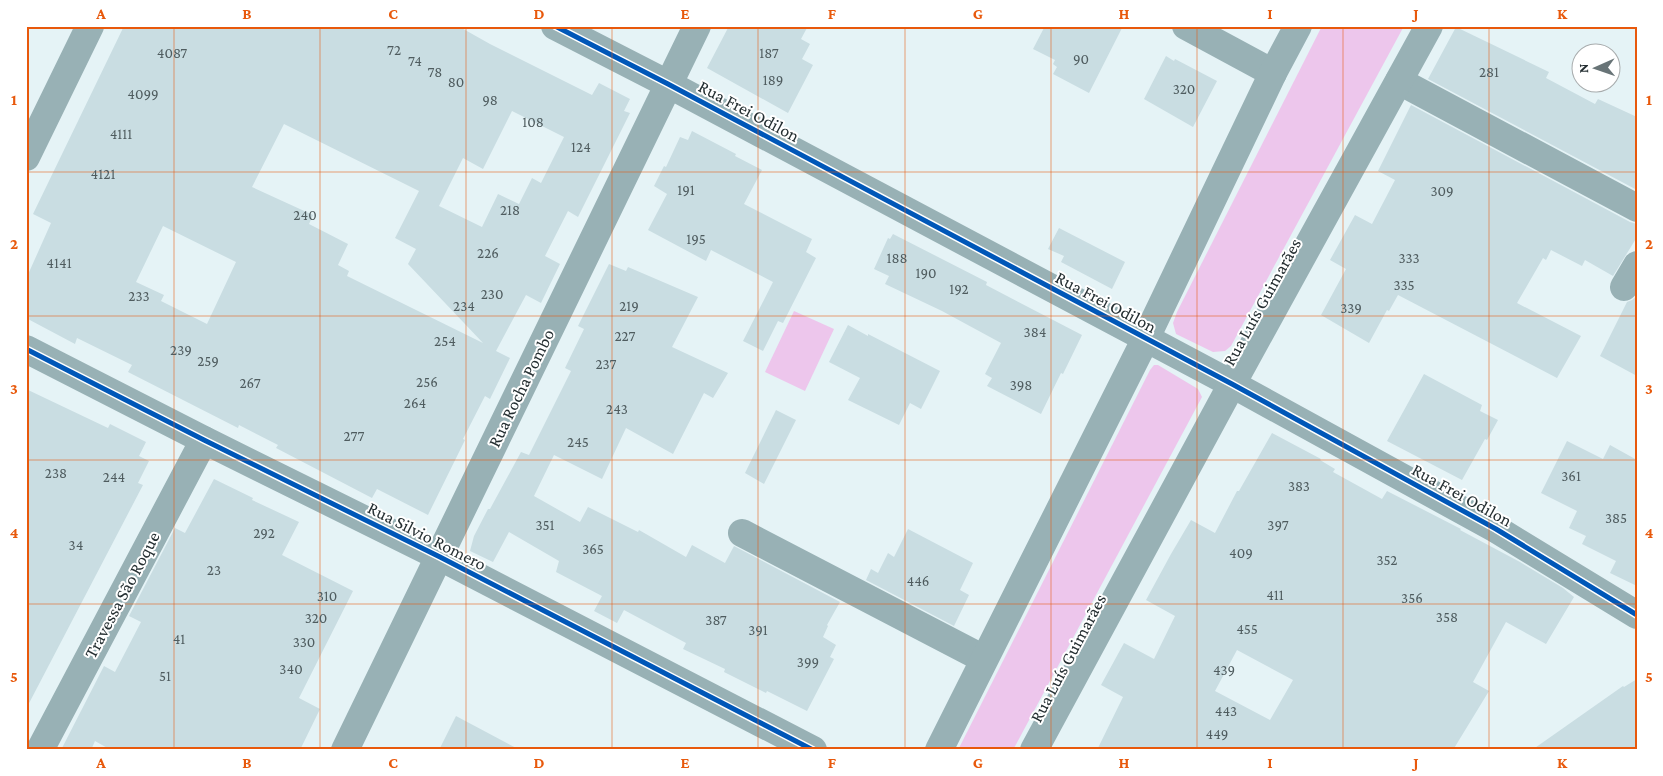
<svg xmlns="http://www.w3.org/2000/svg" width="1663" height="776" font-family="'Crimson Pro',serif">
<rect width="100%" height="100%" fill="#e5f3f6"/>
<g fill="#edc6ec">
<path d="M 1322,26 L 1404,26 L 1231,346 L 1225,351 L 1213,352 L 1176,334 L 1173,323 L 1177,312 Z"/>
<path d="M 794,311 L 834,329 L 805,391 L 765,372 Z"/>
<path d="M 1154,365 L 1158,365 L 1198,389 L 1202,397 L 1013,750 L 958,750 L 1150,370 Z"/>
</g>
<g fill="#c9dde2" fill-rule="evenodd">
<path d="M 124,26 L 458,26 L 490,44 L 592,95 L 599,83 L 630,99 L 624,111 L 630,113 L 578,217 L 568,211 L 545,256 L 560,264 L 541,303 L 526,295 L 496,351 L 510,358 L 490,399 L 485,396 L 463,439 L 465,440 L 428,515 L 377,489 L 372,498 L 276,448 L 278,445 L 239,425 L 238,428 L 128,372 L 132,365 L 77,338 L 75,344 L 26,318 L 26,279 L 51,223 L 33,214 ZM 512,111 L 564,137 L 541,183 L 532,178 L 519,204 L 498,194 L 482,227 L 439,206 L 463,158 L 483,169 ZM 284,124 L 419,191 L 395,238 L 416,249 L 408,264 L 483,343 L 347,276 L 349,271 L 338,265 L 348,244 L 309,224 L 313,215 L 252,187 ZM 163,226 L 236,262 L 207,324 L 161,301 L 164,295 L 136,282 Z"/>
<path d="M 729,26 L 808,26 L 801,39 L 810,44 L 802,59 L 813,65 L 788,113 L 707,68 Z"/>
<path d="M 1045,26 L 1123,26 L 1089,93 L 1053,74 L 1057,67 L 1053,64 L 1055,60 L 1033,49 Z"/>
<path d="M 1456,27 L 1549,72 L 1546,78 L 1595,104 L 1598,99 L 1637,117 L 1637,190 L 1428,79 Z"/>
<path d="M 1166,56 L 1174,61 L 1175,59 L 1217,81 L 1193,127 L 1144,99 Z"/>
<path d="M 1411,105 L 1630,222 L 1637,224 L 1637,237 L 1613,276 L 1585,260 L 1582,266 L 1551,250 L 1546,260 L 1543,258 L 1517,303 L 1581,336 L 1557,378 L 1398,295 L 1389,311 L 1387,310 L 1369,343 L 1321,315 L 1346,269 L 1330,260 L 1355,215 L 1372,224 L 1395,180 L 1378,171 Z"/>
<path d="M 692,131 L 736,154 L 735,156 L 762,170 L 744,204 L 812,239 L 806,252 L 816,258 L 783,323 L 778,321 L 763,351 L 743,341 L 773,282 L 711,250 L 706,261 L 648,230 L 667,194 L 654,186 L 664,166 L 666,167 L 680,137 L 688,140 Z"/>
<path d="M 1059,228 L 1125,262 L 1112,289 L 1061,262 L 1064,256 L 1048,249 Z"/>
<path d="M 893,234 L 987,282 L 986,285 L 1082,335 L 1063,374 L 1061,373 L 1041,414 L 987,386 L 992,378 L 985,374 L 1001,343 L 942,311 L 885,284 L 889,276 L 874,269 L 888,238 L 890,239 Z"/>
<path d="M 609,264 L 626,271 L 628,267 L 698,297 L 672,347 L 728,373 L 713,398 L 704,393 L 673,454 L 626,428 L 602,479 L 554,455 L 534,496 L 580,522 L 588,507 L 638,532 L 639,530 L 686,557 L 692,545 L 725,563 L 734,546 L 840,602 L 827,625 L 828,626 L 823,637 L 836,645 L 830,657 L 834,659 L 807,711 L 767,691 L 766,693 L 724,672 L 725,669 L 683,649 L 686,643 L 624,610 L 617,623 L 594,611 L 602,596 L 556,572 L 559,561 L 509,532 L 493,562 L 470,551 L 474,536 L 488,509 L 490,509 L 521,452 L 529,455 L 571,371 L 565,368 L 584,329 L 578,326 Z"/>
<path d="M 1637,296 L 1637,376 L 1600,356 L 1627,302 L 1632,300 Z"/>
<path d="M 848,325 L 868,336 L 868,334 L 940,371 L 921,409 L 910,403 L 899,425 L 848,400 L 860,378 L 829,362 Z"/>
<path d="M 1424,374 L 1482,405 L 1480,411 L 1498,420 L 1487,440 L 1485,439 L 1462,480 L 1387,441 Z"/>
<path d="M 26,389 L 108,428 L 110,424 L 146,442 L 139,456 L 149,461 L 138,483 L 143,485 L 26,709 Z"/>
<path d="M 776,410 L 796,420 L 764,484 L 745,473 Z"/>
<path d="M 1272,433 L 1321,459 L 1320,460 L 1335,469 L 1333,472 L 1382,499 L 1387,491 L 1461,529 L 1460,530 L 1520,562 L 1563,588 L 1574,597 L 1546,644 L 1506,622 L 1473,682 L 1489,691 L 1453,750 L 1097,750 L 1123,697 L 1101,685 L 1124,643 L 1154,659 L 1175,616 L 1146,600 L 1171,554 L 1191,520 L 1215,533 L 1237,491 L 1239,491 ZM 1237,650 L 1293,680 L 1270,720 L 1215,691 Z"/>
<path d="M 1567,441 L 1603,459 L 1610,445 L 1637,460 L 1637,586 L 1610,573 L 1616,561 L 1582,544 L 1586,536 L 1569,528 L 1577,511 L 1541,493 Z"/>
<path d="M 214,479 L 253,498 L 252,500 L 299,522 L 282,555 L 353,591 L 299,698 L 320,709 L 300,750 L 111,750 L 95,741 L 91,750 L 61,750 L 104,666 L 115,672 L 141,622 L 129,616 L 175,528 L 185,533 Z"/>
<path d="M 908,529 L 973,563 L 960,590 L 969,595 L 954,626 L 866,580 L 871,569 L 878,573 L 888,553 L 894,557 Z"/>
<path d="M 1637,679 L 1637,750 L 1532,750 L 1623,686 L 1624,687 Z"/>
<path d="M 456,716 L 520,750 L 439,750 Z"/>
</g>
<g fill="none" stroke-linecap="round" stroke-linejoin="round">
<g stroke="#98b1b5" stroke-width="28">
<path d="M 555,26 L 668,84 L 1232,384 L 1496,529 L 1637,615"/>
<path d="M 1186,26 L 1273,73"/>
<path d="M 1399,81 L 1637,208"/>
<path d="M 26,157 L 90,26"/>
<path d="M 1624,287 L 1637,265"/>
<path d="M 26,349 L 204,440 L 440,557 L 813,750"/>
<path d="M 742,533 L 984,659"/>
<path d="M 40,750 L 204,440"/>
<path d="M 345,750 L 697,26"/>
<path d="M 939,750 L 1146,338 L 1273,73 L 1298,26"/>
<path d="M 1034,750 L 1232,384 L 1429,26"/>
</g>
<g stroke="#fff" stroke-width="8">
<g id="cycleway">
<path d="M 555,26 L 668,84 L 1232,384 L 1496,529 L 1637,615"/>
<path d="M 26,349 L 204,440 L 440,557 L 813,750"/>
</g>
</g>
<use href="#cycleway" stroke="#0057b8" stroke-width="5"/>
</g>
<path fill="none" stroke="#e8590c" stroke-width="1" stroke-opacity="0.55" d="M 174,26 L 174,750M 320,26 L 320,750M 466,26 L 466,750M 612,26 L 612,750M 758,26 L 758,750M 905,26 L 905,750M 1051,26 L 1051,750M 1197,26 L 1197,750M 1343,26 L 1343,750M 1489,26 L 1489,750M 26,172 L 1637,172M 26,316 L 1637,316M 26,460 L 1637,460M 26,604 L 1637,604"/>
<g text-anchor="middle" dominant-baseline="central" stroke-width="4" stroke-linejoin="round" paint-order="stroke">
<g font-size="15" fill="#4f5c5f">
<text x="394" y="50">72</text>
<text x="172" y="53">4087</text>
<text x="769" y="53">187</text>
<text x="1081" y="59">90</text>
<text x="415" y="61">74</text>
<text x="435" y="72">78</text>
<text x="1489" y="72">281</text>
<text x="773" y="80">189</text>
<text x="456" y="82">80</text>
<text x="1184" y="89">320</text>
<text x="143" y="94">4099</text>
<text x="490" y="100">98</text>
<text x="533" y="122">108</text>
<text x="121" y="134">4111</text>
<text x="581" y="147">124</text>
<text x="103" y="174">4121</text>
<text x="686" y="190">191</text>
<text x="1442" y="191">309</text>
<text x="510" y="210">218</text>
<text x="305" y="215">240</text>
<text x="696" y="239">195</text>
<text x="488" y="253">226</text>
<text x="897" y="258">188</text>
<text x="1409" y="258">333</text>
<text x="59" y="263">4141</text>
<text x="926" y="273">190</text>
<text x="1404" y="285">335</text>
<text x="959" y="289">192</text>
<text x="492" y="294">230</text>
<text x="139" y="296">233</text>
<text x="464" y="306">234</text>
<text x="629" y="306">219</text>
<text x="1351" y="308">339</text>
<text x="1035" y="332">384</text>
<text x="625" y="336">227</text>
<text x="445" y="341">254</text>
<text x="181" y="350">239</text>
<text x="208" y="361">259</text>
<text x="606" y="364">237</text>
<text x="427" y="382">256</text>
<text x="250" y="383">267</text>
<text x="1021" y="385">398</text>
<text x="415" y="403">264</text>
<text x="617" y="409">243</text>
<text x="354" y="436">277</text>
<text x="578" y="442">245</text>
<text x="56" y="473">238</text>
<text x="1571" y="476">361</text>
<text x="114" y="477">244</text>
<text x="1299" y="486">383</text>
<text x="1616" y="518">385</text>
<text x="545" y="525">351</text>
<text x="1278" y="525">397</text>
<text x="264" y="533">292</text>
<text x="76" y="545">34</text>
<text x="593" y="549">365</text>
<text x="1241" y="553">409</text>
<text x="1387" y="560">352</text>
<text x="214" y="570">23</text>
<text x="918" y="581">446</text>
<text x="1275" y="595">411</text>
<text x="327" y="596">310</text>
<text x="1412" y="598">356</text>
<text x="1447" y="617">358</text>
<text x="316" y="618">320</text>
<text x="716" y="620">387</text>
<text x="1247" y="629">455</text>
<text x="758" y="630">391</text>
<text x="179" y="639">41</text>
<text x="304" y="642">330</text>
<text x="808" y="662">399</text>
<text x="291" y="669">340</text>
<text x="1224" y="670">439</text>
<text x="165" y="676">51</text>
<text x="1226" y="711">443</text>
<text x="1217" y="734">449</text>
</g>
<g font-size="18" fill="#252f32" stroke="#fff">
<text transform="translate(749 111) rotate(28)">Rua Frei Odilon</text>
<text transform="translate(1106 302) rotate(28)">Rua Frei Odilon</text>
<text transform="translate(1262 302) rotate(-61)">Rua Luís Guimarães</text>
<text transform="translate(521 388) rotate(-64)">Rua Rocha Pombo</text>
<text transform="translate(1462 495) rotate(29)">Rua Frei Odilon</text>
<text transform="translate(427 536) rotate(27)">Rua Silvio Romero</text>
<text transform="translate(122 595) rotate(-62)">Travessa São Roque</text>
<text transform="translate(1068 658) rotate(-62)">Rua Luís Guimarães</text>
</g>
</g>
<rect width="1663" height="776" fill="none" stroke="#ffffff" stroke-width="55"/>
<g transform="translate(1596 68) rotate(268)"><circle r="24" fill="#ffffff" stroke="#a8acad"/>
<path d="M0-4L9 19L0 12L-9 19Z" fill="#687477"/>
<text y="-8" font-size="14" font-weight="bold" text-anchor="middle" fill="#252f32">N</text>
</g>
<rect x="28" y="28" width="1608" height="720" fill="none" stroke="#e8590c" stroke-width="2"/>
<g font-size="16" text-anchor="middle" font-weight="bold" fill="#e8590c">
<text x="101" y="19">A</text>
<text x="247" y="19">B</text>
<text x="393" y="19">C</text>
<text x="539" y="19">D</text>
<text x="685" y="19">E</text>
<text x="832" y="19">F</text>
<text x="978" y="19">G</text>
<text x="1124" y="19">H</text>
<text x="1270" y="19">I</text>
<text x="1416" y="19">J</text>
<text x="1562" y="19">K</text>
<text x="14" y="105">1</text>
<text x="1649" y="105">1</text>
<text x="14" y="249">2</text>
<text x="1649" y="249">2</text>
<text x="14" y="394">3</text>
<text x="1649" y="394">3</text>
<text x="14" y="538">4</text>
<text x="1649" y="538">4</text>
<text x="14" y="682">5</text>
<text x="1649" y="682">5</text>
<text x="101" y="768">A</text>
<text x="247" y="768">B</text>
<text x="393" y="768">C</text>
<text x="539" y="768">D</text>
<text x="685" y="768">E</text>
<text x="832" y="768">F</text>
<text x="978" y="768">G</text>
<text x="1124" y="768">H</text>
<text x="1270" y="768">I</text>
<text x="1416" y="768">J</text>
<text x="1562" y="768">K</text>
</g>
</svg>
